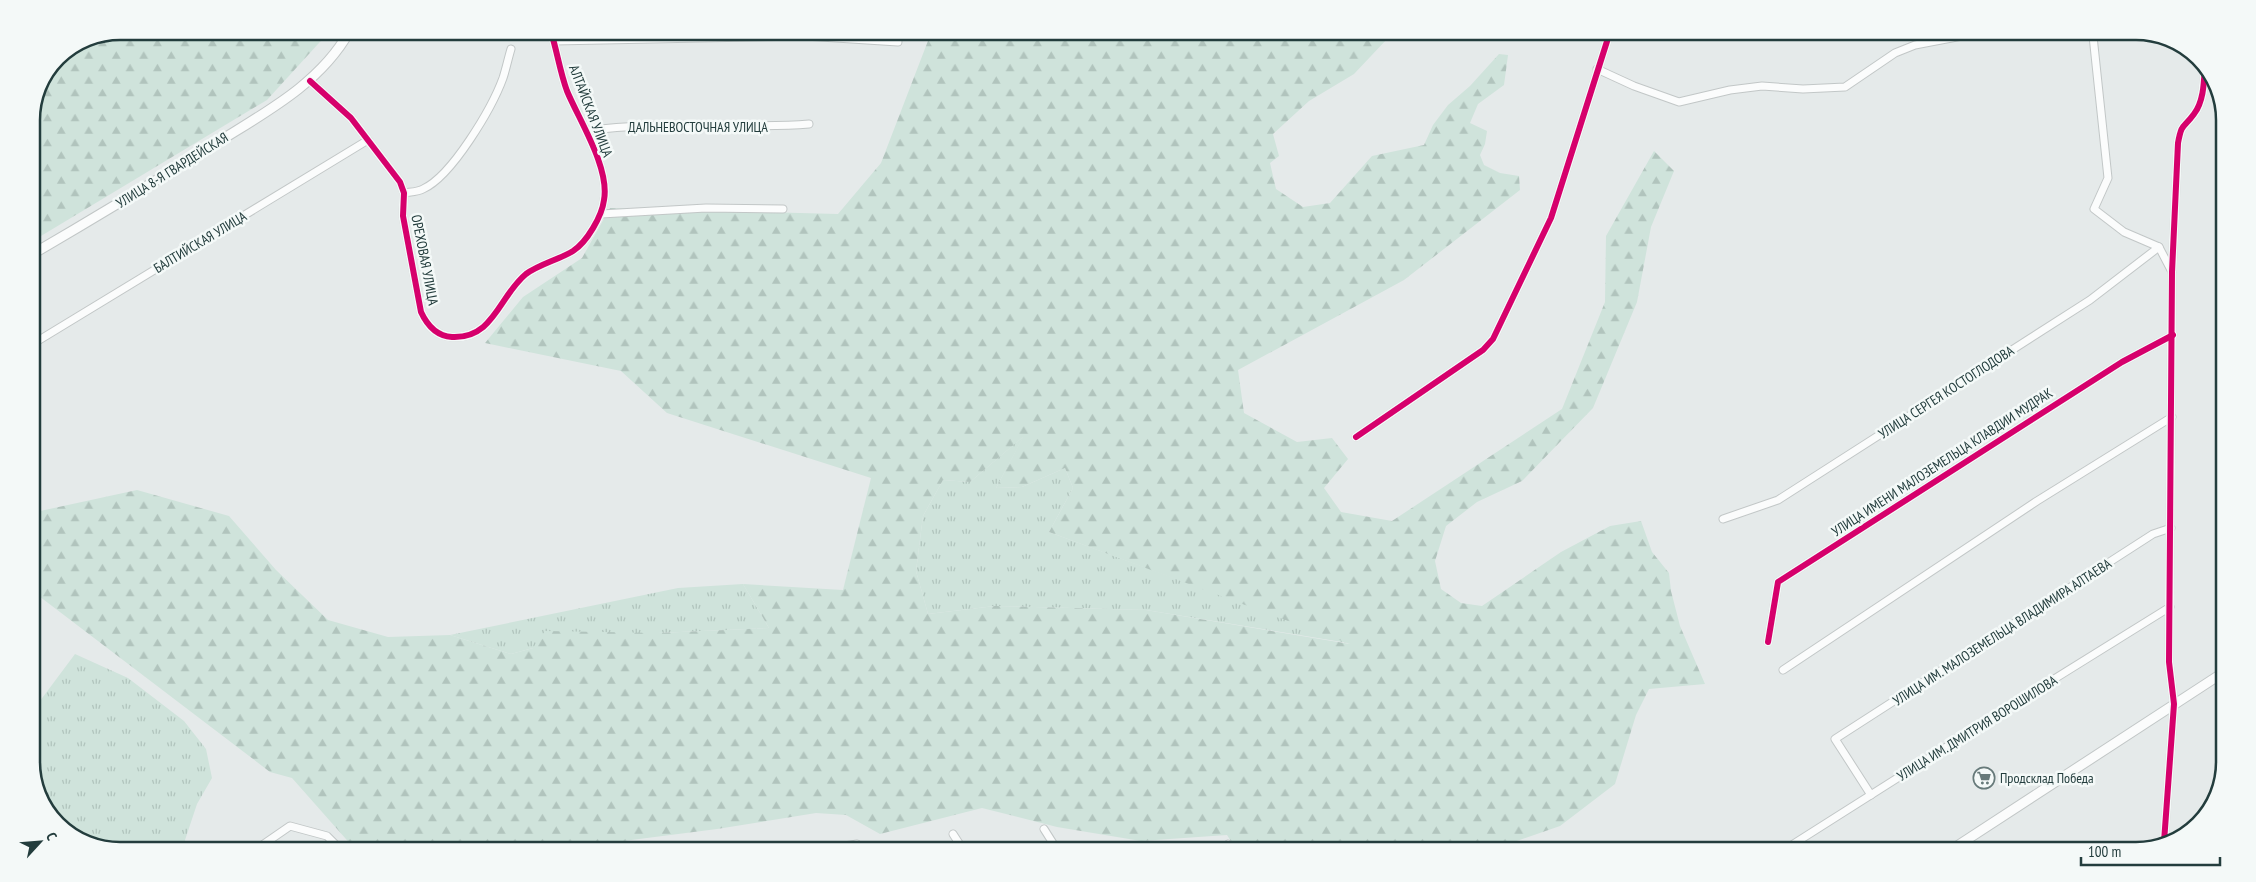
<svg xmlns="http://www.w3.org/2000/svg" width="2256" height="882" font-family="'PT Sans Narrow',sans-serif">
<defs>
<pattern id="grass-tufts" width="24" height="20" patternUnits="userSpaceOnUse" patternTransform="scale(1.25)"><rect width="24" height="20" fill="#cfe3db"/><path d="M3 7l-1-3M5 7V3M7 7l1-3M15 17l-1-3M17 17v-4M19 17l1-3" fill="none" stroke="#b1c4bd"/></pattern>
<pattern id="forest-firs" width="22" height="20" patternUnits="userSpaceOnUse" patternTransform="scale(1.25)"><rect width="22" height="20" fill="#cfe3db"/><path d="M5 1l3.5 6h-7zM16 11l3.5 6h-7z" fill="#b1c4bd"/></pattern>
</defs>
<rect width="100%" height="100%" fill="#e5eaea"/>
<g fill="url(#grass-tufts)">
<path d="M 1024,436 L 996,488 L 1022,487 L 1065,468 L 1073,488 L 1049,532 L 1354,644 L 1146,610 L 995,606 L 928,614 L 916,571 L 923,516 L 943,480 L 970,482 Z"/>
<path d="M 743,584 L 769,628 L 658,633 L 533,648 L 511,654 L 450,635 L 678,588 Z"/>
<path d="M 75,654 L 128,678 L 184,721 L 206,749 L 212,778 L 197,804 L 185,840 L 186,846 L 91,846 L 49,816 L 31,768 L 31,713 Z"/>
</g>
<g fill="url(#forest-firs)" fill-rule="evenodd">
<path d="M 120,31 L 329,32 L 267,100 L 31,242 L 31,115 L 58,57 L 86,38 Z"/>
<path d="M 931,33 L 1386,34 L 1388,38 L 1354,74 L 1309,101 L 1273,134 L 1279,156 L 1270,163 L 1276,189 L 1303,207 L 1330,203 L 1372,156 L 1424,145 L 1433,125 L 1448,105 L 1470,86 L 1499,54 L 1508,55 L 1504,85 L 1478,104 L 1470,123 L 1487,131 L 1485,144 L 1480,155 L 1484,165 L 1500,173 L 1519,176 L 1520,190 L 1404,280 L 1238,370 L 1244,413 L 1297,442 L 1332,438 L 1348,459 L 1324,488 L 1341,512 L 1392,521 L 1562,409 L 1605,302 L 1606,236 L 1654,151 L 1674,171 L 1651,227 L 1637,302 L 1593,408 L 1522,481 L 1477,502 L 1446,526 L 1435,561 L 1441,589 L 1461,603 L 1482,606 L 1561,552 L 1610,526 L 1641,521 L 1652,552 L 1669,573 L 1671,591 L 1680,626 L 1705,684 L 1649,689 L 1636,715 L 1615,784 L 1560,826 L 1494,849 L 1236,849 L 1227,835 L 1141,841 L 1057,827 L 982,808 L 880,834 L 846,815 L 816,813 L 717,829 L 577,847 L 498,843 L 470,843 L 462,847 L 353,847 L 292,778 L 270,772 L 31,590 L 31,513 L 137,490 L 229,516 L 276,570 L 328,620 L 388,637 L 450,635 L 511,654 L 533,648 L 545,631 L 658,633 L 769,628 L 743,584 L 843,590 L 871,478 L 667,413 L 621,371 L 485,343 L 523,297 L 582,258 L 610,208 L 838,214 L 881,163 ZM 1023,437 L 996,488 L 1022,487 L 1065,468 L 1073,488 L 1049,532 L 1350,644 L 1146,610 L 995,606 L 928,614 L 916,571 L 923,516 L 943,480 L 970,482 Z"/>
</g>
<g fill="none" stroke-linecap="round" stroke-linejoin="round">
<g stroke="#c2c7c7" stroke-width="9">
<g id="minor">
<path d="M 2093,36 L 2108,178 L 2094,209 L 2124,232 L 2159,247 L 2172,272"/>
<path d="M 554,41 L 805,36 L 898,42"/>
<path d="M 1597,69 L 1634,86 L 1679,102 L 1730,90 L 1762,86 L 1803,89 L 1845,87 L 1895,53 L 1915,45 L 1962,36"/>
<path d="M 310,81 L 351,118 L 400,182 L 404,193 L 403,216 L 421,312 C 427,325 436,336 452,337 C 494,339 499,296 526,274 C 540,264 558,260 573,251 C 587,242 602,216 604,200 C 610,168 579,120 567,91 C 560,72 557,51 551,32"/>
<path d="M 587,131 C 660,120 736,130 809,124"/>
<path d="M 404,193 C 410,192 418,192 423,189 C 452,176 492,108 503,78 C 506,69 508,59 511,49"/>
<path d="M 601,214 L 706,208 L 783,209"/>
<path d="M 31,345 L 368,140"/>
<path d="M 1356,437 L 1483,350 L 1493,339 L 1551,218 L 1609,35"/>
<path d="M 1723,519 L 1778,500 L 2090,300 L 2159,247"/>
<path d="M 1768,642 L 1778,582 L 2122,362 L 2173,335"/>
<path d="M 1783,670 L 2037,501 L 2172,417"/>
<path d="M 1871,795 L 1835,739 L 2153,534 L 2171,528"/>
<path d="M 1044,829 L 1056,848"/>
<path d="M 953,834 L 962,848"/>
<path d="M 2164,842 L 2174,704 L 2169,662 L 2172,272 L 2178,143 C 2182,122 2183,129 2194,114 C 2204,101 2204,81 2205,65"/>
<path d="M 1228,844 L 1231,849"/>
<path d="M 261,846 L 290,826 L 327,836 L 338,847"/>
<path d="M 832,848 L 857,844 L 860,848"/>
<path d="M 1784,850 L 2022,699 L 2170,607"/>
</g>
</g>
<g stroke="#c2c7c7" stroke-width="11">
<g id="tertiary">
<path d="M 31,255 C 91,220 149,185 207,149 C 258,116 318,87 349,32"/>
<path d="M 1951,850 L 2221,674"/>
</g>
</g>
<use href="#minor" stroke="#fbfcfc" stroke-width="7"/>
<use href="#tertiary" stroke="#fbfcfc" stroke-width="9"/>
<g stroke="#f4f9f8" stroke-width="9">
<g id="cycleway">
<path d="M 310,81 L 351,118 L 400,182 L 404,193 L 403,216 L 421,312 C 427,325 436,336 452,337 C 494,339 499,296 526,274 C 540,264 558,260 573,251 C 587,242 602,216 604,200 C 610,168 579,120 567,91 C 560,72 557,51 551,32"/>
<path d="M 1356,437 L 1483,350 L 1493,339 L 1551,218 L 1609,35"/>
<path d="M 1768,642 L 1778,582 L 2122,362 L 2173,335"/>
<path d="M 2164,842 L 2174,704 L 2169,662 L 2172,272 L 2178,143 C 2182,122 2183,129 2194,114 C 2204,101 2204,81 2205,65"/>
</g>
</g>
<use href="#cycleway" stroke="#d6006c" stroke-width="6"/>
</g>
<defs>
<g id="supermarket-ring" transform="scale(1.125)"><circle r="9.5" fill="#f4f9f8" stroke="#677a7a" stroke-width="1.5"/><path d="M-6-5.5h2.5l.6 2H6L4.5 2H-2.5L-4.4-4H-6ZM-1.5 3.2a1.3 1.3 0 1 0 .1 0ZM3 3.2a1.3 1.3 0 1 0 .1 0Z" fill="#677a7a"/></g>
</defs>
<g fill-rule="evenodd">
<use href="#supermarket-ring" x="1984" y="778"/>
</g>
<g text-anchor="middle" dominant-baseline="central" stroke-width="5" stroke-linejoin="round" paint-order="stroke">
<g font-size="14" fill="#233d3d" stroke="#f4f9f8">
<text transform="translate(591 111) rotate(69)">АЛТАЙСКАЯ УЛИЦА</text>
<text x="698" y="127">ДАЛЬНЕВОСТОЧНАЯ УЛИЦА</text>
<text transform="translate(172 170) rotate(-32)">УЛИЦА 8-Я ГВАРДЕЙСКАЯ</text>
<text transform="translate(200 242) rotate(-31)">БАЛТИЙСКАЯ УЛИЦА</text>
<text transform="translate(425 260) rotate(79)">ОРЕХОВАЯ УЛИЦА</text>
<text transform="translate(1946 392) rotate(-33)">УЛИЦА СЕРГЕЯ КОСТОГЛОДОВА</text>
<text transform="translate(1942 462) rotate(-33)">УЛИЦА ИМЕНИ МАЛОЗЕМЕЛЬЦА КЛАВДИИ МУДРАК</text>
<text transform="translate(2002 632) rotate(-33)">УЛИЦА ИМ. МАЛОЗЕМЕЛЬЦА ВЛАДИМИРА АЛТАЕВА</text>
<text transform="translate(1977 728) rotate(-32)">УЛИЦА ИМ. ДМИТРИЯ ВОРОШИЛОВА</text>
</g>
<g font-size="14" fill="#233d3d" stroke="#f4f9f8" text-anchor="start">
<text x="2000" y="778">Продсклад Победа</text>
</g>
</g>
<path d="M0 0H2256V882H0ZM120 40H2136A80 80 0 0 1 2216 120V762A80 80 0 0 1 2136 842H120A80 80 0 0 1 40 762V120A80 80 0 0 1 120 40Z" fill="#f4f9f8" fill-rule="evenodd"/>
<path fill="none" stroke="#233d3d" stroke-width="2.5" d="M120 40H2136A80 80 0 0 1 2216 120V762A80 80 0 0 1 2136 842H120A80 80 0 0 1 40 762V120A80 80 0 0 1 120 40Z"/>
<g transform="translate(40 842) rotate(64)" stroke="#f4f9f8" stroke-width="4" paint-order="stroke">
<path d="M0-4L9 19L0 12L-9 19Z" fill="#233d3d"/>
<text y="-8" font-size="14" font-weight="bold" text-anchor="middle" fill="#233d3d">С</text>
</g>
<path d="M2081 857v8h139v-8" fill="none" stroke="#233d3d" stroke-width="2.5"/>
<text x="2088" y="857" font-size="15" fill="#233d3d" stroke="#f4f9f8" stroke-width="4" paint-order="stroke">100 m</text>
</svg>
